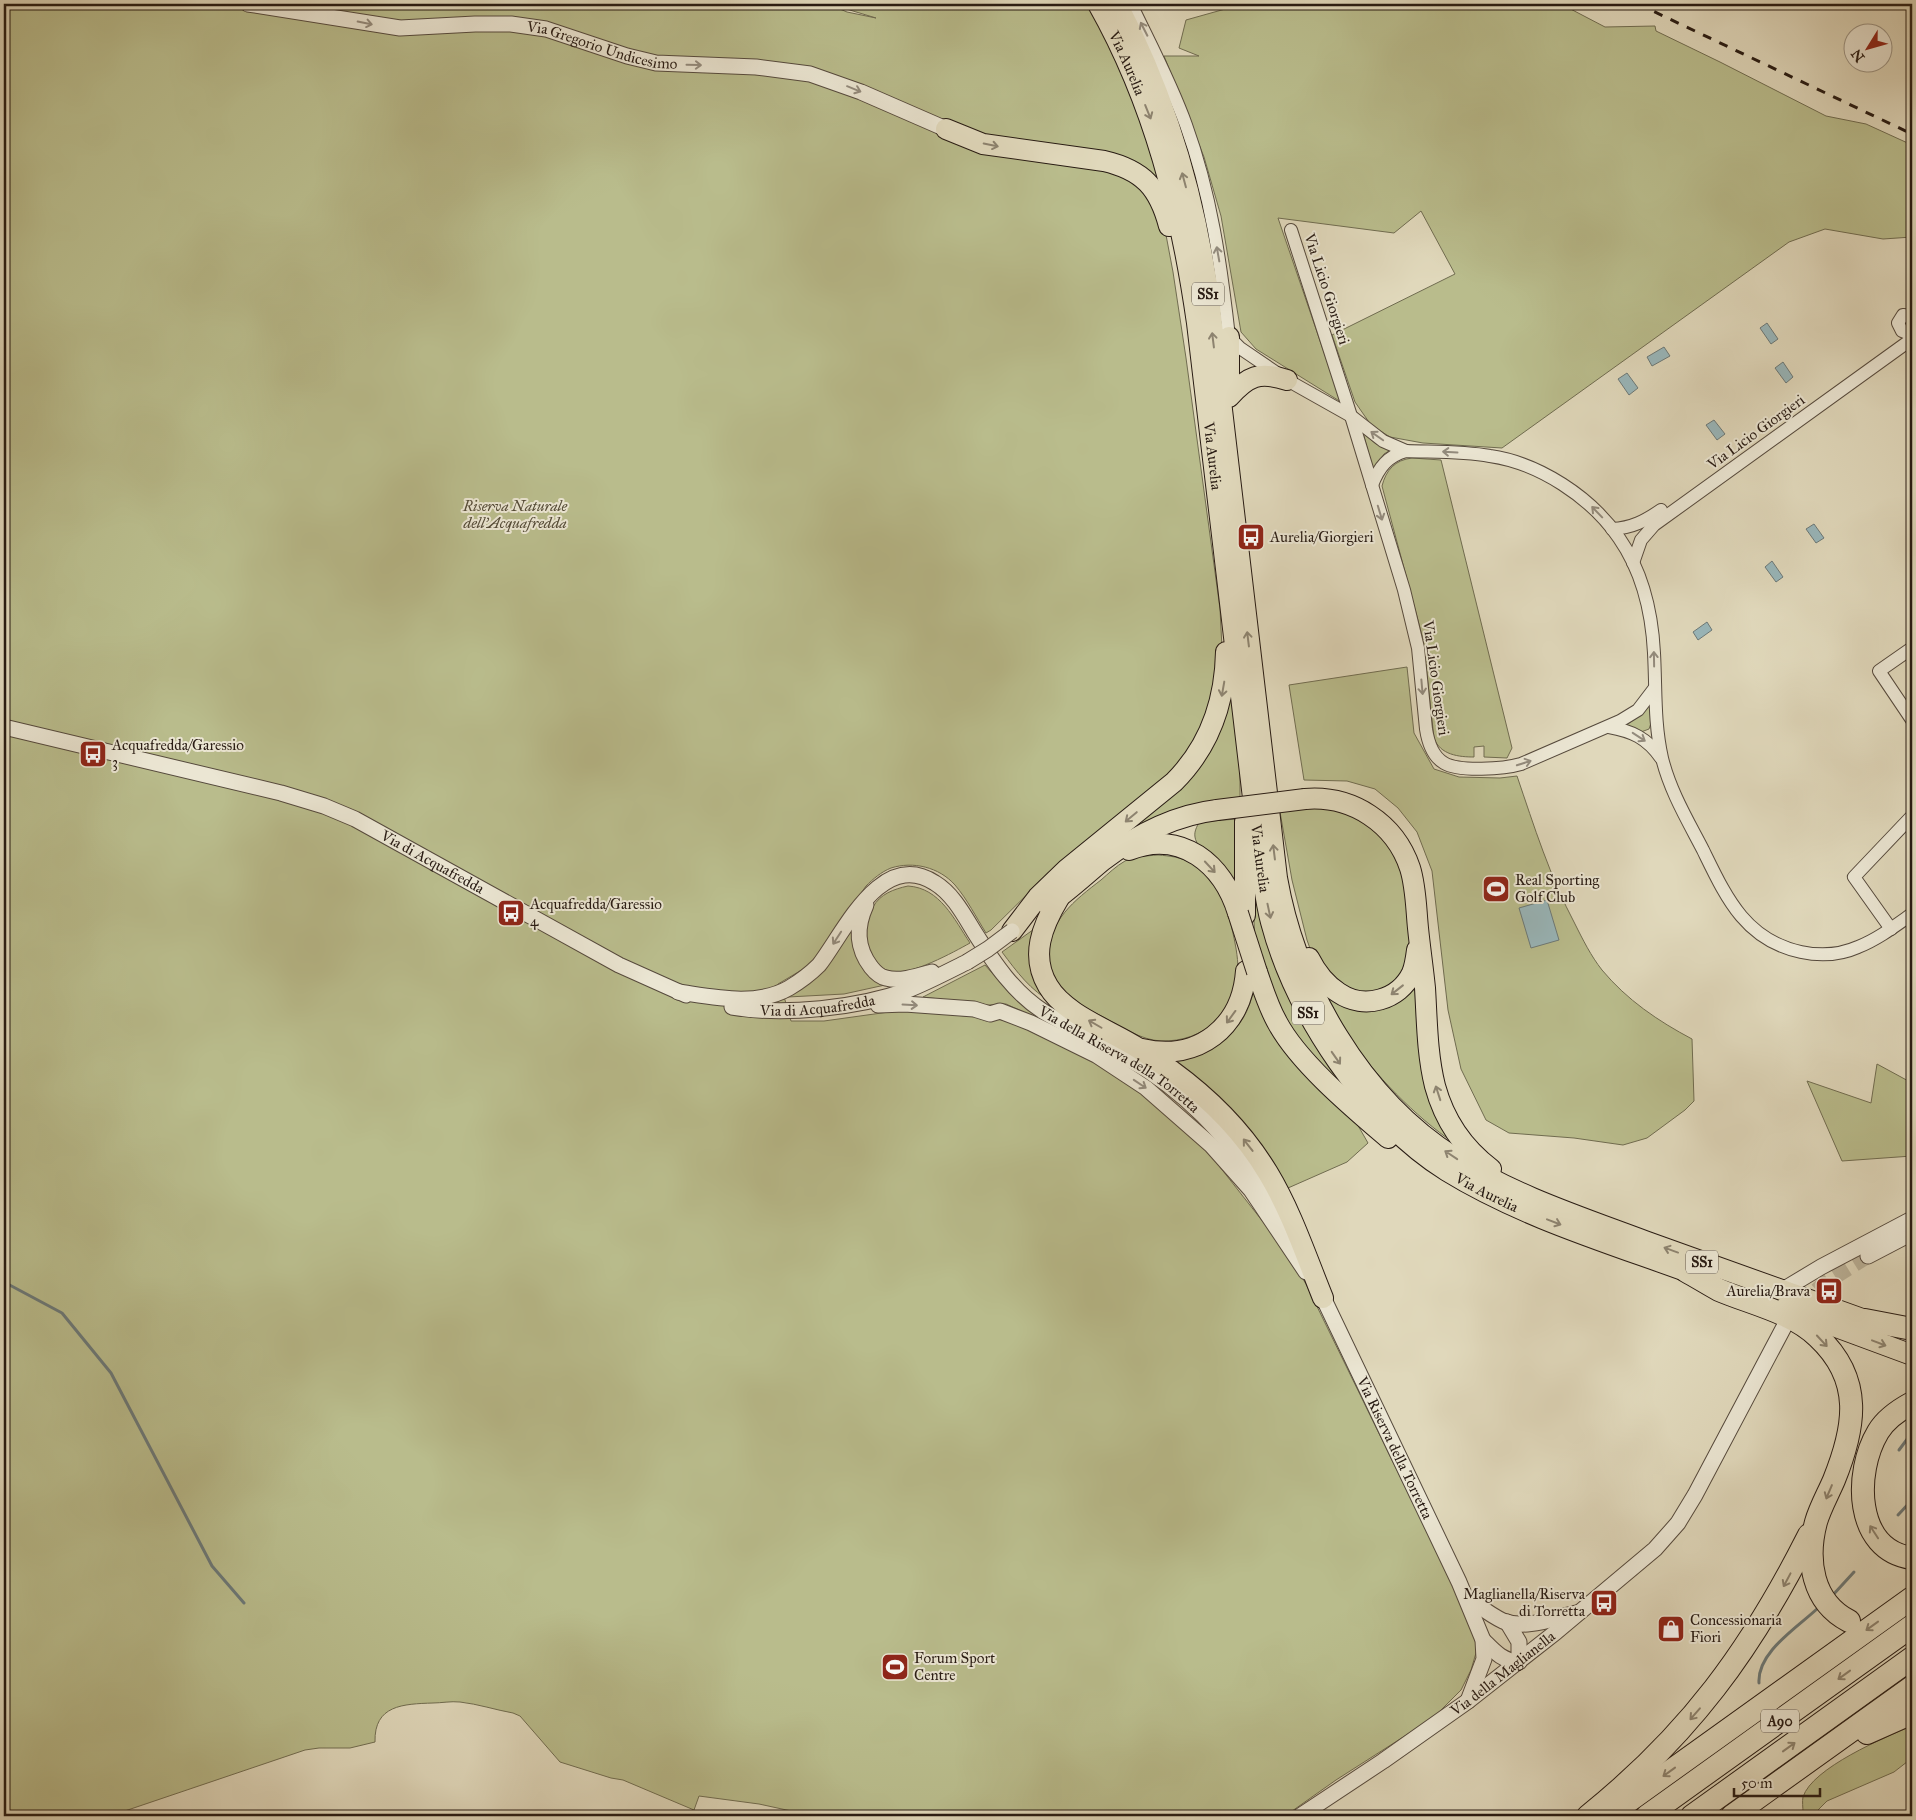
<svg xmlns="http://www.w3.org/2000/svg" width="1916" height="1820" font-family="'IM FELL Great Primer',serif">
<rect width="100%" height="100%" fill="#e0d8bb"/>
<filter id="stains"><feTurbulence type="fractalNoise" baseFrequency=".004" numOctaves="4"/><feColorMatrix values="0 0 0 0 .2 0 0 0 0 .09 0 0 0 0 .02 0 0 0 .5 -.17"/></filter>
<radialGradient id="worn" r=".72"><stop offset=".6" stop-color="#630" stop-opacity="0"/><stop offset="1" stop-color="#630" stop-opacity=".3"/></radialGradient>
<g fill="#b9bc8c" stroke="#706c50">
<path d="M 4,4 L 663,4 L 662,5 L 679,6 L 687,4 L 828,4 L 847,12 L 876,18 L 830,4 L 1088,4 L 1111,47 L 1142,118 L 1160,182 L 1163,219 L 1173,272 L 1186,358 L 1220,609 L 1222,648 L 1217,697 L 1184,761 L 1049,873 L 991,930 L 986,933 C 976,917 967,899 955,885 C 939,867 913,861 891,868 C 881,872 873,879 866,886 L 819,954 L 805,968 L 778,984 L 785,1000 L 791,1021 L 824,1021 L 903,1010 L 998,1019 L 1017,1024 L 1052,1039 L 1109,1071 L 1134,1087 L 1198,1142 L 1216,1162 L 1282,1246 L 1306,1284 L 1474,1628 L 1478,1646 L 1471,1670 L 1461,1690 L 1433,1718 L 1336,1780 L 1285,1816 L 814,1816 L 759,1804 L 699,1796 L 694,1810 L 623,1780 L 611,1778 L 560,1762 L 520,1716 L 513,1713 C 496,1710 478,1704 460,1702 C 451,1701 441,1703 433,1703 C 403,1704 374,1705 375,1742 L 350,1748 L 319,1748 L 305,1750 L 110,1816 L 4,1816 Z"/>
<path d="M 1243,4 L 1351,4 L 1393,9 L 1422,4 L 1561,4 L 1605,27 L 1655,26 L 1656,31 L 1720,62 L 1826,116 L 1866,124 L 1912,145 L 1912,237 L 1883,239 L 1825,229 L 1789,242 L 1502,448 L 1423,443 L 1390,437 L 1371,425 L 1355,402 L 1332,335 L 1455,274 L 1421,211 L 1394,233 L 1278,218 L 1341,402 L 1256,349 L 1241,332 L 1221,216 L 1204,157 L 1164,56 L 1199,56 L 1179,48 L 1186,20 Z"/>
<path d="M 1363,433 L 1376,444 L 1392,449 L 1384,454 L 1373,469 Z"/>
<path d="M 1412,458 L 1441,460 L 1512,748 L 1507,758 L 1484,757 L 1484,746 L 1474,747 L 1474,757 C 1459,757 1440,755 1434,738 L 1423,639 L 1382,486 C 1386,470 1395,460 1412,458 Z"/>
<path d="M 1407,667 L 1414,733 L 1434,769 L 1459,777 L 1500,778 L 1517,776 C 1534,826 1550,877 1575,924 C 1583,940 1591,956 1602,970 C 1627,1000 1658,1021 1692,1039 L 1694,1101 L 1685,1110 L 1647,1138 L 1623,1145 L 1574,1138 L 1509,1133 L 1486,1120 L 1461,1069 L 1448,1010 L 1432,871 L 1417,832 L 1398,808 L 1375,789 L 1347,781 L 1304,780 L 1289,685 Z"/>
<path d="M 1232,690 L 1240,773 L 1240,797 L 1123,837 L 1180,788 Z"/>
<path d="M 1649,706 L 1651,707 L 1651,723 L 1649,729 L 1641,732 L 1626,725 L 1641,715 Z"/>
<path d="M 1316,806 C 1327,809 1343,809 1353,815 C 1412,847 1408,905 1411,963 L 1385,993 L 1346,992 L 1312,954 L 1307,940 L 1292,880 L 1280,812 Z"/>
<path d="M 1237,819 L 1237,890 C 1228,879 1196,849 1195,837 C 1194,831 1197,827 1199,822 Z"/>
<path d="M 1158,855 C 1170,856 1181,857 1191,863 C 1216,878 1226,902 1232,929 C 1235,942 1238,956 1238,970 C 1236,1013 1204,1042 1161,1041 C 1141,1040 1122,1027 1105,1018 C 1087,1008 1064,999 1054,980 C 1051,974 1050,965 1049,958 C 1047,921 1075,900 1101,880 C 1108,874 1116,866 1125,861 C 1135,856 1147,856 1158,855 Z"/>
<path d="M 1252,875 L 1318,1048 L 1344,1089 L 1288,1028 L 1255,944 Z"/>
<path d="M 908,886 C 940,888 954,919 970,943 C 954,952 910,976 892,972 C 865,966 861,927 873,907 C 880,894 894,889 908,886 Z"/>
<path d="M 1037,927 L 1053,1003 C 1030,990 1017,972 1002,952 Z"/>
<path d="M 848,932 L 852,933 L 885,985 L 844,994 L 788,997 L 809,983 Z"/>
<path d="M 985,965 L 1013,997 L 1043,1021 L 1006,1004 L 988,1005 L 923,997 Z"/>
<path d="M 1255,985 L 1352,1115 L 1368,1143 L 1347,1162 L 1288,1188 L 1169,1059 C 1217,1043 1243,1041 1255,985 Z"/>
<path d="M 1416,987 L 1454,1143 C 1416,1117 1373,1074 1349,1036 C 1339,1022 1332,1006 1324,992 L 1337,1002 Z"/>
<path d="M 1877,1064 L 1912,1083 L 1912,1156 L 1842,1161 L 1807,1081 L 1871,1103 Z"/>
<path d="M 1912,1726 L 1912,1758 L 1894,1772 L 1827,1801 L 1812,1816 L 1803,1812 C 1803,1808 1802,1801 1803,1797 C 1812,1768 1885,1737 1912,1726 Z"/>
</g>
<g fill="#99b7bb" stroke="#6c7978">
<path d="M 1767,323 L 1778,339 L 1771,344 L 1760,328 Z"/>
<path d="M 1664,347 L 1670,356 L 1652,366 L 1647,357 Z"/>
<path d="M 1783,362 L 1793,377 L 1786,383 L 1775,368 Z"/>
<path d="M 1627,373 L 1638,388 L 1629,395 L 1618,379 Z"/>
<path d="M 1714,420 L 1725,434 L 1717,440 L 1706,425 Z"/>
<path d="M 1814,524 L 1824,538 L 1816,543 L 1806,529 Z"/>
<path d="M 1772,561 L 1783,577 L 1776,582 L 1765,567 Z"/>
<path d="M 1707,622 L 1712,630 L 1698,640 L 1693,632 Z"/>
<path d="M 1547,900 L 1559,940 L 1531,948 L 1519,908 Z"/>
<path d="M 1187,1812 L 1187,1816 L 1144,1816 L 1144,1813 Z"/>
</g>
<g fill="none" stroke-linecap="round" stroke-linejoin="round">
<g stroke="#6c7978" stroke-width="3">
<path d="M 4,1282 L 62,1313 L 111,1373 L 212,1566 L 244,1603"/>
<path d="M 1899,1450 L 1908,1438 L 1912,1434"/>
<path d="M 1898,1515 L 1912,1500"/>
<path d="M 1832,1596 L 1854,1572"/>
<path d="M 1759,1683 C 1757,1652 1798,1627 1818,1608"/>
</g>
<path stroke="#bbb299" stroke-width="15" stroke-dasharray="15 8" stroke-linecap="butt" d="M 1800,1306 L 1822,1285 L 1868,1256"/>
<g stroke="#564a3d" stroke-width="14">
<g id="minor">
<path d="M 1131,4 C 1150,44 1171,83 1186,125 C 1211,194 1221,265 1229,337 L 1240,348 L 1287,380 L 1351,416 L 1383,441 L 1406,451"/>
<path d="M 1291,230 L 1351,416 L 1404,590 L 1418,648 L 1426,729 C 1428,742 1432,756 1444,763 C 1459,772 1504,769 1521,764 L 1620,721 L 1638,710 L 1654,689"/>
<path d="M 1912,316 L 1903,315 L 1898,323 L 1902,331 L 1907,333 L 1912,331"/>
<path d="M 1372,485 C 1379,467 1388,456 1406,451 C 1434,452 1463,451 1490,456 C 1539,463 1591,497 1619,538 C 1642,571 1652,613 1654,653 C 1656,689 1654,723 1662,758 C 1670,791 1688,821 1703,850 C 1726,897 1745,940 1801,952 C 1820,956 1840,955 1858,947 C 1878,939 1895,926 1912,914"/>
<path d="M 1612,529 C 1632,528 1645,521 1661,510"/>
<path d="M 1633,563 L 1641,540 L 1654,525 L 1912,339"/>
<path d="M 1912,648 L 1879,671 L 1912,720"/>
<path d="M 1609,727 C 1632,731 1647,738 1661,758"/>
<path d="M 1891,929 L 1854,877 L 1912,816"/>
</g>
</g>
<g stroke="#564a3d" stroke-width="17">
<g id="tertiary">
<path id="s1" d="M 248,4 L 400,28 L 475,24 L 511,24 L 546,29 L 627,56 L 656,63 L 756,67 L 810,74 L 861,92 L 946,129"/>
<path id="s2" d="M 4,727 L 281,793 L 324,806 L 355,819 L 619,965 L 686,995"/>
<path d="M 866,905 C 856,927 856,947 871,967 C 875,972 880,977 886,978 C 900,982 918,976 932,972"/>
<path id="s3" d="M 678,992 C 713,997 756,1007 789,988 C 799,982 811,973 819,965 C 844,933 881,848 935,883 C 953,894 964,915 975,933 C 994,963 1014,993 1044,1012 C 1067,1025 1090,1038 1113,1051 C 1125,1058 1138,1064 1150,1072 C 1210,1112 1254,1169 1288,1232"/>
<path d="M 878,1005 L 905,1004 L 974,1009 L 990,1014 L 1000,1011 L 1031,1023 L 1096,1055 L 1146,1088 L 1211,1145 L 1251,1190 L 1306,1272"/>
<path id="s4" d="M 732,1007 C 784,1016 858,1008 908,990 C 928,982 947,972 967,962"/>
<path d="M 1868,1256 L 1912,1233"/>
<path id="s5" d="M 1319,1289 L 1459,1582 L 1483,1640 L 1484,1659 L 1468,1701"/>
<path d="M 1781,1291 L 1821,1267 L 1912,1219"/>
<path d="M 1466,1597 C 1478,1605 1490,1615 1503,1621 C 1526,1630 1553,1618 1576,1613"/>
<path d="M 1507,1622 L 1519,1642 L 1519,1662"/>
<path d="M 1483,1640 C 1494,1651 1502,1661 1519,1662"/>
<path id="s6" d="M 1300,1816 L 1383,1761 L 1468,1701 L 1556,1632 L 1655,1549 L 1678,1523 L 1695,1495 L 1785,1325"/>
</g>
</g>
<g stroke="#281b13" stroke-width="22">
<g id="trunk">
<path id="s7" d="M 1098,4 C 1154,103 1181,211 1197,323 L 1261,866 C 1264,885 1266,904 1271,922 C 1295,1013 1367,1121 1447,1171 C 1525,1219 1616,1245 1702,1277"/>
<path d="M 1117,4 C 1165,95 1195,197 1209,299 L 1277,878 C 1296,986 1361,1099 1455,1158 C 1513,1195 1581,1217 1645,1241 C 1723,1269 1801,1297 1879,1325"/>
<path d="M 946,129 L 983,144 L 1104,161 C 1143,170 1159,188 1169,226"/>
<path d="M 1229,378 L 1229,337"/>
<path d="M 1229,397 C 1248,376 1259,371 1287,380"/>
<path d="M 1305,799 C 1352,795 1395,823 1410,868 C 1416,887 1416,908 1418,928 C 1420,948 1423,968 1425,988 C 1427,1020 1427,1054 1435,1086 C 1444,1119 1463,1148 1491,1169"/>
<path d="M 1245,821 L 1245,915"/>
<path d="M 1129,850 C 1181,829 1223,864 1238,913"/>
<path d="M 1059,898 C 1042,926 1030,956 1048,986 C 1065,1015 1110,1030 1138,1048 C 1149,1055 1161,1064 1172,1071 C 1209,1098 1244,1133 1268,1173 C 1291,1211 1306,1256 1323,1298"/>
<path d="M 1048,905 C 1067,892 1084,876 1102,861 C 1136,835 1175,815 1217,810"/>
<path d="M 1012,931 L 1038,897 L 1067,869 L 1174,782 C 1210,746 1225,702 1226,652"/>
<path d="M 1309,958 C 1316,972 1326,985 1339,993 C 1364,1010 1399,1000 1412,973 C 1415,966 1416,958 1417,950"/>
<path d="M 1257,972 C 1263,989 1268,1006 1277,1022 C 1298,1062 1353,1108 1388,1138"/>
<path d="M 1142,1049 C 1198,1062 1242,1027 1246,971"/>
<path d="M 1785,1308 L 1912,1355"/>
</g>
</g>
<g stroke="#281b13" stroke-width="24">
<g id="motorway">
<path d="M 1686,1271 C 1697,1277 1708,1284 1719,1290 C 1752,1304 1792,1312 1818,1337 C 1864,1380 1855,1428 1834,1480 C 1828,1494 1820,1508 1816,1522 C 1806,1560 1812,1602 1849,1621"/>
<path d="M 1865,1320 L 1912,1329"/>
<path d="M 1912,1403 C 1899,1410 1885,1420 1878,1432 C 1854,1472 1854,1550 1912,1558"/>
<path d="M 1867,1733 L 1912,1713"/>
<path d="M 1612,1813 L 1912,1598"/>
<path d="M 1588,1816 C 1689,1735 1751,1650 1809,1535"/>
<path d="M 1647,1816 L 1912,1626"/>
<path d="M 1692,1816 L 1912,1658"/>
<path d="M 1732,1816 L 1912,1687"/>
</g>
</g>
<use href="#minor" stroke="#ebe6d3" stroke-width="12"/>
<use href="#tertiary" stroke="#ebe6d3" stroke-width="15"/>
<use href="#trunk" stroke="#e0d8bb" stroke-width="20"/>
<use href="#motorway" stroke="#e0d8bb" stroke-width="22"/>
<path stroke="#281b13" stroke-width="3" stroke-dasharray="9 9" stroke-linecap="butt" d="M 1638,4 L 1912,134"/>
<g stroke="#564a3d" stroke-width="17" stroke-linecap="butt">
<path id="tertiary-bridge" d="M 967,962 L 988,949 L 1012,931"/>
</g>
<g stroke="#281b13" stroke-width="22" stroke-linecap="butt">
<g id="trunk-bridge">
<path d="M 1217,810 L 1305,799"/>
<path d="M 1238,913 L 1257,972"/>
</g>
</g>
<use href="#tertiary-bridge" stroke="#ebe6d3" stroke-width="15"/>
<use href="#trunk-bridge" stroke="#e0d8bb" stroke-width="20"/>
</g>
<defs><path id="oneway-shaft" d="M-6 0H5M1.5-3L5.5 0L1.5 3" fill="none" stroke-width="1.6" stroke-linecap="round" stroke-linejoin="round" transform="scale(1.25)"/></defs>
<g stroke="#938b7d">
<use href="#oneway-shaft" transform="translate(365 23) rotate(11)"/>
<use href="#oneway-shaft" transform="translate(1144 29) rotate(-117)"/>
<use href="#oneway-shaft" transform="translate(694 65) rotate(1)"/>
<use href="#oneway-shaft" transform="translate(854 89) rotate(22)"/>
<use href="#oneway-shaft" transform="translate(1218 254) rotate(-100)"/>
<use href="#oneway-shaft" transform="translate(1377 436) rotate(-145)"/>
<use href="#oneway-shaft" transform="translate(1450 452) rotate(-177)"/>
<use href="#oneway-shaft" transform="translate(1597 512) rotate(-134)"/>
<use href="#oneway-shaft" transform="translate(1380 513) rotate(73)"/>
<use href="#oneway-shaft" transform="translate(1654 659) rotate(-91)"/>
<use href="#oneway-shaft" transform="translate(1422 687) rotate(85)"/>
<use href="#oneway-shaft" transform="translate(1639 737) rotate(33)"/>
<use href="#oneway-shaft" transform="translate(1524 763) rotate(-18)"/>
<use href="#oneway-shaft" transform="translate(837 938) rotate(123)"/>
<use href="#oneway-shaft" transform="translate(910 1005) rotate(3)"/>
<use href="#oneway-shaft" transform="translate(1140 1084) rotate(34)"/>
</g>
<g stroke="#8d836f">
<use href="#oneway-shaft" transform="translate(1148 112) rotate(68)"/>
<use href="#oneway-shaft" transform="translate(991 145) rotate(12)"/>
<use href="#oneway-shaft" transform="translate(1184 180) rotate(-105)"/>
<use href="#oneway-shaft" transform="translate(1213 340) rotate(-97)"/>
<use href="#oneway-shaft" transform="translate(1248 639) rotate(-97)"/>
<use href="#oneway-shaft" transform="translate(1223 689) rotate(100)"/>
<use href="#oneway-shaft" transform="translate(1131 817) rotate(140)"/>
<use href="#oneway-shaft" transform="translate(1274 852) rotate(-97)"/>
<use href="#oneway-shaft" transform="translate(1210 867) rotate(47)"/>
<use href="#oneway-shaft" transform="translate(1269 911) rotate(78)"/>
<use href="#oneway-shaft" transform="translate(1397 990) rotate(142)"/>
<use href="#oneway-shaft" transform="translate(1231 1017) rotate(126)"/>
<use href="#oneway-shaft" transform="translate(1095 1024) rotate(-150)"/>
<use href="#oneway-shaft" transform="translate(1336 1058) rotate(55)"/>
<use href="#oneway-shaft" transform="translate(1438 1093) rotate(-108)"/>
<use href="#oneway-shaft" transform="translate(1248 1145) rotate(-128)"/>
<use href="#oneway-shaft" transform="translate(1451 1155) rotate(-146)"/>
<use href="#oneway-shaft" transform="translate(1554 1222) rotate(21)"/>
<use href="#oneway-shaft" transform="translate(1671 1250) rotate(-160)"/>
<use href="#oneway-shaft" transform="translate(1822 1341) rotate(47)"/>
<use href="#oneway-shaft" transform="translate(1879 1343) rotate(21)"/>
<use href="#oneway-shaft" transform="translate(1829 1492) rotate(113)"/>
<use href="#oneway-shaft" transform="translate(1874 1532) rotate(-123)"/>
<use href="#oneway-shaft" transform="translate(1787 1580) rotate(118)"/>
<use href="#oneway-shaft" transform="translate(1872 1626) rotate(144)"/>
<use href="#oneway-shaft" transform="translate(1844 1675) rotate(144)"/>
<use href="#oneway-shaft" transform="translate(1695 1714) rotate(131)"/>
<use href="#oneway-shaft" transform="translate(1789 1747) rotate(-36)"/>
<use href="#oneway-shaft" transform="translate(1669 1772) rotate(144)"/>
</g>
<defs>
<g id="bus-square" transform="scale(1.4375)"><rect x="-9" y="-9" width="18" height="18" rx="4" fill="#8f2418" stroke="#ebe6d3"/><path d="M-5-6H5V4H4V6H2V4H-2V6H-4V4H-5ZM-3.5-4V0h7V-4ZM-3.5 1.2v1.5H-2V1.2ZM2 1.2v1.5H3.5V1.2Z" fill="#fff"/></g>
<g id="stadium-square" transform="scale(1.4375)"><rect x="-9" y="-9" width="18" height="18" rx="4" fill="#8f2418" stroke="#ebe6d3"/><path d="M0-5a6.5 5 0 1 0 0 10a6.5 5 0 1 0 0-10ZM-3.5-1.8h7v3.6h-7Z" fill="#fff"/></g>
<g id="shop-square" transform="scale(1.4375)"><rect x="-9" y="-9" width="18" height="18" rx="4" fill="#8f2418" stroke="#ebe6d3"/><path d="M-5-2.5h2.3a2.7 3.5 0 0 1 5.4 0H5L5.5 6h-11ZM-1.5-2.5h3a1.5 2.3 0 0 0-3 0Z" fill="#fff"/></g>
</defs>
<g fill-rule="evenodd">
<use href="#bus-square" x="1251" y="537"/>
<use href="#bus-square" x="93" y="754"/>
<use href="#stadium-square" x="1496" y="889"/>
<use href="#bus-square" x="511" y="913"/>
<use href="#bus-square" x="1829" y="1291"/>
<use href="#bus-square" x="1604" y="1603"/>
<use href="#shop-square" x="1671" y="1629"/>
<use href="#stadium-square" x="895" y="1667"/>
</g>
<g text-anchor="middle" dominant-baseline="central" stroke-width="4" stroke-linejoin="round" paint-order="stroke">
<g fill="#ebe6d3" stroke="#62584d" stroke-width="1">
<rect x="1192" y="282.5" width="32" height="23" rx="4"/>
<rect x="1292" y="1001.5" width="32" height="23" rx="4"/>
<rect x="1686" y="1250.5" width="32" height="23" rx="4"/>
<rect x="1761" y="1709.5" width="38" height="23" rx="4"/>
</g>
<g font-size="14" font-weight="bold" fill="#281b13">
<text x="1208" y="294">SS1</text>
<text x="1308" y="1013">SS1</text>
<text x="1702" y="1262">SS1</text>
<text x="1780" y="1721">A90</text>
</g>
<g font-size="15" fill="#281b13" stroke="#ebe6d3">
<text stroke="none"><textPath href="#s1" startOffset="359">Via Gregorio Undicesimo</textPath></text>
<text stroke="none"><textPath href="#s7" startOffset="66">Via Aurelia</textPath></text>
<text transform="translate(1327 289) rotate(72)">Via Licio Giorgieri</text>
<text transform="translate(1756 432) rotate(-36)">Via Licio Giorgieri</text>
<text stroke="none"><textPath href="#s7" startOffset="470">Via Aurelia</textPath></text>
<text transform="translate(1436 678) rotate(82)">Via Licio Giorgieri</text>
<text stroke="none"><textPath href="#s7" startOffset="875">Via Aurelia</textPath></text>
<text stroke="none"><textPath href="#s2" startOffset="452">Via di Acquafredda</textPath></text>
<text stroke="none"><textPath href="#s4" startOffset="86">Via di Acquafredda</textPath></text>
<text stroke="none"><textPath href="#s3" startOffset="570">Via della Riserva della Torretta</textPath></text>
<text stroke="none"><textPath href="#s7" startOffset="1296">Via Aurelia</textPath></text>
<text stroke="none"><textPath href="#s5" startOffset="176">Via Riserva della Torretta</textPath></text>
<text stroke="none"><textPath href="#s6" startOffset="248">Via della Maglianella</textPath></text>
</g>
<g font-size="15" font-style="italic" fill="#544b37" stroke="#ebe6d3">
<text x="515" y="506">Riserva Naturale<tspan x="515" dy="17">dell'Acquafredda</tspan></text>
</g>
<g font-size="15" fill="#281b13" stroke="#ebe6d3" text-anchor="start">
<text x="1270" y="537">Aurelia/Giorgieri</text>
<text x="112" y="745">Acquafredda/Garessio<tspan x="112" dy="17">3</tspan></text>
<text x="1515" y="880">Real Sporting<tspan x="1515" dy="17">Golf Club</tspan></text>
<text x="530" y="904">Acquafredda/Garessio<tspan x="530" dy="17">4</tspan></text>
<text x="1810" y="1291" text-anchor="end">Aurelia/Brava</text>
<text x="1585" y="1594" text-anchor="end">Maglianella/Riserva<tspan x="1585" dy="17">di Torretta</tspan></text>
<text x="1690" y="1620">Concessionaria<tspan x="1690" dy="17">Fiori</tspan></text>
<text x="914" y="1658">Forum Sport<tspan x="914" dy="17">Centre</tspan></text>
</g>
</g>
<rect width="1916" height="1820" fill="none" stroke="#e0d8bb" stroke-width="20"/>
<rect x="5" y="5" width="1906" height="1810" fill="none" stroke="#281b13" stroke-width="2.5"/>
<rect x="10" y="10" width="1896" height="1800" fill="none" stroke="#281b13"/>
<g transform="translate(1868 48) rotate(233)"><circle r="24" fill="#ebe6d3" stroke="#9d9586"/>
<path d="M0-4L9 19L0 12L-9 19Z" fill="#8f2418"/>
<text y="-8" font-size="14" font-weight="bold" text-anchor="middle" fill="#281b13">N</text>
</g>
<path d="M1734 1788v8h86v-8" fill="none" stroke="#281b13" stroke-width="2.5"/>
<text x="1741" y="1788" font-size="15" fill="#281b13" stroke="#ebe6d3" stroke-width="4" paint-order="stroke">50 m</text>
<rect width="100%" height="100%" filter="url(#stains)"/>
<rect width="100%" height="100%" fill="url(#worn)"/>
</svg>
